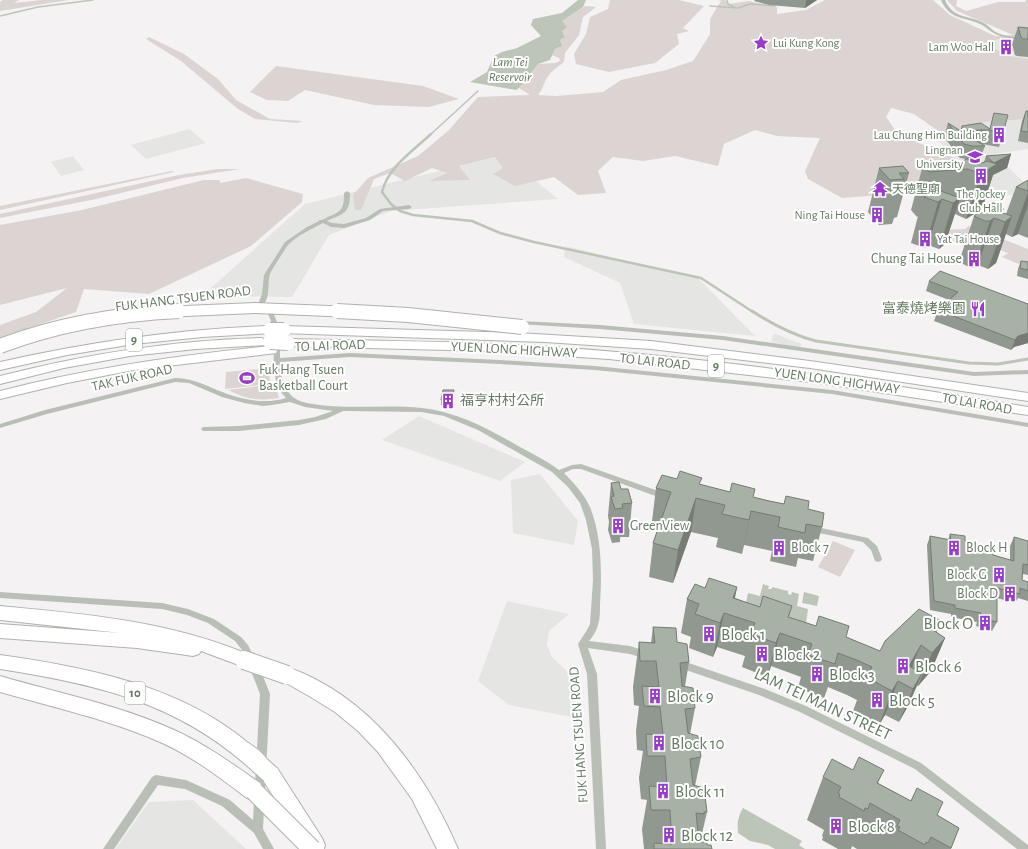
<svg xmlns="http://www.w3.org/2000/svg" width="1028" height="849" font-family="'Alegreya Sans','Noto Sans TC',sans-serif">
<rect width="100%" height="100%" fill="#f5f2f3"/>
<g fill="#e5e5e4">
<path d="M 993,40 L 1028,41 L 1028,73 L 992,70 Z"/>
<path d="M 1028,119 L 1028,149 L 994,154 L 1028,186 L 1016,195 L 972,196 L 941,177 L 957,159 L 937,140 L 968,134 L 973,131 L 984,122 Z"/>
<path d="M 189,129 L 206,143 L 146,159 L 131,145 Z"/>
<path d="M 504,155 L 558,199 L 391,211 L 329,235 L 292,297 L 202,296 L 305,204 Z"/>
<path d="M 73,156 L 84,170 L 61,176 L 51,162 Z"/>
<path d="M 565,246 L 698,278 L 755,336 L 634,324 L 620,283 L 564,257 Z"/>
<path d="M 776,334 L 790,340 L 802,344 L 799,348 L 771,342 L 773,335 Z"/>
<path d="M 419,416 L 525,462 L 500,481 L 382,440 Z"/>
<path d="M 540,474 L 578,521 L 574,545 L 513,533 L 511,480 Z"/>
<path d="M 507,601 L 569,614 L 549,631 L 547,645 L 552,657 L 570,674 L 575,681 L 577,718 L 509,705 L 478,681 Z"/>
<path d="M 193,800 L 246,849 L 115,849 L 149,802 Z"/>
</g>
<g fill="#dbd4d3">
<path d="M 3,0 L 19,0 L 14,3 L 42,0 L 69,0 L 0,11 L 0,2 Z"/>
<path d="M 610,0 L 679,0 L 704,6 L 683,28 L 689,31 L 677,34 L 679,44 L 655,63 L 609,72 L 576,64 L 574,54 L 586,34 L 590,17 L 608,9 Z"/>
<path d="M 718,0 L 725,0 L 729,4 L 749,1 L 777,7 L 777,14 L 806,10 L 825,0 L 933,0 L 950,15 L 995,36 L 1013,35 L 957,11 L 947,0 L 957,0 L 956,6 L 966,11 L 998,2 L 1026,2 L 1025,0 L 1028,0 L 1028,38 L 994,40 L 993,48 L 1012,57 L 1028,59 L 1028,119 L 984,122 L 973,131 L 948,138 L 914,114 L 891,108 L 886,117 L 898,134 L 957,159 L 955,170 L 932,191 L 842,198 L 808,179 L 805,171 L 820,138 L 777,136 L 755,130 L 724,144 L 718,166 L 675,156 L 643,161 L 613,157 L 598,171 L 606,193 L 578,195 L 554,177 L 515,186 L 493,174 L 503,168 L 495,157 L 459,166 L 470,180 L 429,181 L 447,173 L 432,168 L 405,181 L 390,173 L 374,179 L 361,210 L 355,210 L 353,195 L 368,178 L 418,156 L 448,131 L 478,97 L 530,95 L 519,88 L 538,64 L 555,63 L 560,61 L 559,58 L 552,55 L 555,49 L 560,47 L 561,43 L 560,40 L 565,36 L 562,32 L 562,21 L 585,6 L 596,7 L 583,17 L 579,35 L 565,53 L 564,62 C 558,67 552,70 547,78 C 543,84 543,90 538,95 L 556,96 L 603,92 L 621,80 L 666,70 L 693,61 L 710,34 L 710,19 L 721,1 Z"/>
<path d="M 149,37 L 184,54 L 218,79 L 236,100 L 270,119 L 303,121 L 297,123 L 255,119 L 238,109 L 181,61 L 146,39 Z"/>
<path d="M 276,66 L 423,86 L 459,99 L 429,107 L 374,105 L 305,90 L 288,101 L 267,100 L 250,92 Z"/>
<path d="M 218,169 L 240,169 L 183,178 L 96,199 L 0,218 L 0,214 L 179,175 Z"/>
<path d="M 172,171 L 174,172 L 0,210 L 0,206 Z"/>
<path d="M 246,178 L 303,194 L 302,202 L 251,246 L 149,294 L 84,289 L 76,312 L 0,338 L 0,325 L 36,312 L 67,288 L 0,305 L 0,225 L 82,210 L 204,180 L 220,180 L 220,183 Z"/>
<path d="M 969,226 L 1028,249 L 1028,265 L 1026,267 L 1002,257 L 1008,253 C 1002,251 995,247 989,246 C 973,244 956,248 943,235 L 944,230 L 965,229 Z"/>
<path d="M 269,368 L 270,384 L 225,389 L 226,372 Z"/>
<path d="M 275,384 L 279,398 C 257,401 249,400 228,390 Z"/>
<path d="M 833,541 L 855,550 L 840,577 L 818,567 Z"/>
</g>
<g fill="#bcc5b8">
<path d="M 578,0 L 586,0 L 583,7 L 562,21 L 567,27 L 562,31 L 565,37 L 560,40 L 562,46 L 555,49 L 550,60 L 538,64 L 519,88 L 516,90 L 470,82 L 487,72 L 494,56 L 502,52 L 517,48 L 541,36 L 531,25 L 533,19 L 562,13 Z"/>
<path d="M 763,584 L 769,586 L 768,589 L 772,589 L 772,587 L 788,591 L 788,594 L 791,595 L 792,592 L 799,594 L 797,606 L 808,609 L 806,623 L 745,607 L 748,593 L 760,596 Z"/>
<path d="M 804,592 L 819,596 L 817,606 L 802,603 Z"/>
<path d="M 743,808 L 802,841 L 799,845 L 805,849 L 775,849 L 768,845 L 750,841 L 738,833 C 737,822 738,817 743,808 Z"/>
</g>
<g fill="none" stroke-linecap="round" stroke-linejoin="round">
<g stroke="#bcc5b8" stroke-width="1.5">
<path d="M 727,0 L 728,4 L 734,7"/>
<path d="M 710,6 L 738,8 L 750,4 L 775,6"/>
<path d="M 0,16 L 38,7 L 93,0"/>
<path d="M 430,135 L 478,91"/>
</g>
<path stroke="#bcc5b8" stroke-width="2.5" d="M 431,134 C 413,151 388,167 382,192 L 391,204 L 400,211 L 413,215 L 472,221 L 500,233 L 534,242 L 701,278 L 753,312"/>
<path stroke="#bcc5b8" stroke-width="3" d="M 752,311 C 772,324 792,335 816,341 L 969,363 L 998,364 L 1028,359"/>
<g stroke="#adb3ac" stroke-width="2">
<g id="highway">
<path d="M 270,326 L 274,327 L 276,330 L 274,333 L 202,337 L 134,344 L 67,355 L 0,370 L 0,362 C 89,342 178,329 270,326 Z"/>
<path d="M 284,326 L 518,333 L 651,341 L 810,361 L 1028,393 L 1028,401 L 810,368 L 651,349 L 545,342 L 280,333 L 278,330 L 280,327 Z"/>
<path d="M 262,338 L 268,342 L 266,345 L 196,349 L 130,356 L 64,368 L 0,384 L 0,376 C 86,354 173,340 262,338 Z"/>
<path d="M 288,339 C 381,341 475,341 568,348 C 722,359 876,382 1028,407 L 1028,415 L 819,383 L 609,359 L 489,351 L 284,346 L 282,343 Z"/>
<path d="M 271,346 L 277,350 L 276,353 L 134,370 L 67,383 L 0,399 L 0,391 C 89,368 179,355 271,346 Z"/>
<path d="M 0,606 C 86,614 170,621 250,655 L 253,660 L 250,665 L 244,667 L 201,651 L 199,654 L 193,656 L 137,648 L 0,638 L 0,624 L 121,633 L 0,620 Z"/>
<path d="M 0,655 C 85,667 179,685 247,742 C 256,748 266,755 270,765 L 277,768 L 322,838 L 325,845 L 324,849 L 306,849 L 260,775 L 254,772 C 180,703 97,684 0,669 Z"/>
<path d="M 287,667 C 370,696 425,772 458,849 L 437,849 L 412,799 L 378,752 L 358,731 L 335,712 L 309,696 L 281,680 L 278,675 L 281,670 Z"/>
<path d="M 0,676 C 58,693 119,705 174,730 C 205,744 233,764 261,784 L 264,791 L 261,798 L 254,800 L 247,798 C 219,777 192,756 160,742 C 111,720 52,707 0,692 Z"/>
</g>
</g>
<g fill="#b9bfb7" fill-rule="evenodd">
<path d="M 941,0 L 945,0 C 953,19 969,15 984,23 C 988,25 990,28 994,31 C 1004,37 1016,37 1028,38 L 1028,40 C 1016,39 1003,39 992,32 C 988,30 986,27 982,25 C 965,16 950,21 941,0 Z"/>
<path d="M 347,191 L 350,193 C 350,214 344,213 327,221 L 332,223 L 344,224 L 366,218 L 380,209 L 409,205 L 412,207 L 409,209 L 383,211 L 370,220 L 344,228 L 331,227 L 323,223 C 313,228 295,237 288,245 C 284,251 273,267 270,274 C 267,283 271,301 261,306 L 259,305 L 258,304 L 262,294 L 264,275 L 285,242 L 307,227 L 319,221 L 319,220 L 322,220 C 339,211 344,214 344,193 Z"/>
<path d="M 267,305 L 269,306 C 281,324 280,337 280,358 L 350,353 L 500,360 L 595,366 L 832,390 L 1028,423 L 1028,427 L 832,394 L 595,370 L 500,364 L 350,357 L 280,362 C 281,376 283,391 296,399 C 301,402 307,403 313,404 C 349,410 386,404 422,408 C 458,412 489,429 520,447 C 533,454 547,461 559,470 L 572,465 L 581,464 L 667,494 L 668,496 L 667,498 L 661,498 L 581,469 L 573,469 L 564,473 C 574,483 584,494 590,507 C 602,537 602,573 600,604 C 600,611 600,619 598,625 C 596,632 593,636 589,641 L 630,646 L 649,652 L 650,655 L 649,658 L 646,659 L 630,654 L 588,648 L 597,674 L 606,849 L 596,849 L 587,674 L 578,644 L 587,630 L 590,624 L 593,580 L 592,549 L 586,520 L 580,503 L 568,487 L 552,472 L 478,430 L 444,416 L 421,412 L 343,411 L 326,419 L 299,425 L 239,431 L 203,431 L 201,429 L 203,427 L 239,426 L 299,420 L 315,417 L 333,411 L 305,407 L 290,402 L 272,405 L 263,406 L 244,403 L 222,397 L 189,383 L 175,382 L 47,414 L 0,428 L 0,424 L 45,410 L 175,378 C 190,378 203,384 217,390 C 239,399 263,405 286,398 C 268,380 276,353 273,330 C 272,321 268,314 264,307 Z"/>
<path d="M 520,321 L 600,325 L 723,336 L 974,372 L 1028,370 L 1028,374 L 974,376 L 723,340 L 600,329 L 518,324 L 517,323 L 518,322 Z"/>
<path d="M 812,526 L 868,538 L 877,546 L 882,559 L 881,561 L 878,562 L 875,561 L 871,550 L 863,542 L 809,531 L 808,529 L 809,527 Z"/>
<path d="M 0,592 L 162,603 L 188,609 L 214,619 L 241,637 L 248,645 L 263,676 L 270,694 L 263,829 L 274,849 L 263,849 L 254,833 L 222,806 L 185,789 L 158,785 L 114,849 L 103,849 L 152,777 L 156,775 L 186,780 L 230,800 L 253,820 L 260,694 L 253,676 L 242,650 L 235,641 L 208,623 L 187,615 L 162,609 L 0,598 Z"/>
<path d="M 680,660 L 765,689 L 806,706 L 921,763 L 1028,845 L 1028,849 L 1017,849 L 915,769 L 800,712 L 759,695 L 677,667 L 676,664 L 677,661 Z"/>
</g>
<use href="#highway" fill="#fff" fill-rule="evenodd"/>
<g stroke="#adb3ac" stroke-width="12" stroke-linecap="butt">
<path id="highway-bridge-far2" d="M 162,312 L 255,308 L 354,312"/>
</g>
<g stroke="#adb3ac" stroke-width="16" stroke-linecap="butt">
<g id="highway-bridge-far1">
<path d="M 337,311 L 408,315 L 522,327"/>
<path d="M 270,330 L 284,330"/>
<path d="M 270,342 L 288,343"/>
<path d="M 0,346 C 58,324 117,314 179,311"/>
</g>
</g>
<g stroke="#adb3ac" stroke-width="20" stroke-linecap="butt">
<g id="highway-bridge">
<path d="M 244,660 L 287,675"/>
<path d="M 261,766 L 270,774"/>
<path d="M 254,791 L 312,849"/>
</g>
</g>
<use href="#highway-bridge-far2" stroke="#fff" stroke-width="10"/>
<use href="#highway-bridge-far1" stroke="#fff" stroke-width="14"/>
<use href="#highway-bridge" stroke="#fff" stroke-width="18"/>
</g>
<g fill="#90988f">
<path d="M 755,0 L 817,0 L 805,8 L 769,5 L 754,1 Z"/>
<path d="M 1018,27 L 1028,28 L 1028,57 L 1017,56 L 1015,55 L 1012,44 Z"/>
<path d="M 1026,111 L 1028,111 L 1028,143 L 1018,141 L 1022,121 Z"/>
<path d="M 994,113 L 1003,133 L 999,147 L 982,144 L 985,146 L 980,159 L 971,160 L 982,163 L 984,162 L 986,156 L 1011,154 L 1007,168 L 993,175 L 982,209 L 966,219 L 955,214 L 945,244 L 939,249 L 928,245 L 925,248 L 911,243 L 918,216 L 917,217 L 911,210 L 923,165 L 951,167 L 966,159 L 960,158 L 944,137 L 948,123 L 960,131 L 962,126 L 990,128 Z"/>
<path d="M 879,168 L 909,173 L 897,217 L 894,218 L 892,224 L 879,225 L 868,212 Z"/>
<path d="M 1028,180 L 1028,238 L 1018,234 L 1012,237 L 1006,234 L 996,263 L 988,269 L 978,265 L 974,268 L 969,267 L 959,262 L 974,216 L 1002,206 L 1001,208 L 1003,213 L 1006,214 L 1016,187 Z"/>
<path d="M 1021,261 L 1028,262 L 1028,279 L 1017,276 L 1018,269 Z"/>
<path d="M 929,281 L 1028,304 L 1028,343 L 1014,347 L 1011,350 L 934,321 L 938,310 L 949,300 L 926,291 Z"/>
<path d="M 454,396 L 452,406 L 441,405 L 441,400 Z"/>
<path d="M 611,483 L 621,489 L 632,503 L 629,537 L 620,537 L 620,542 L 612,543 L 608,530 L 609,522 L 608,516 Z"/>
<path d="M 700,485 L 784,504 L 786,496 L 808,509 L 822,527 L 813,561 L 798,558 L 796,567 L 770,561 L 772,551 L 744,545 L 742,554 L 716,547 L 718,538 L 691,532 L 673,583 L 649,577 L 653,543 L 660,523 L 652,521 L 656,488 Z"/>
<path d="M 950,534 L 993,555 L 1010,560 L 1010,546 L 1014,537 L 1028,541 L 1028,575 L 1023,574 L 1022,580 L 1028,582 L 1028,601 L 1018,598 L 1015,603 L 997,598 L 997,622 L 992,631 L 976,626 L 977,622 L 951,617 L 951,614 L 930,610 L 927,545 L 930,536 L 948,540 Z"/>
<path d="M 737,587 L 735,598 L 760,607 L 792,606 L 789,617 L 846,637 L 880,651 L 941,621 L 936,632 L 945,638 L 931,671 L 918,686 L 917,686 L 908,706 L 899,722 L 885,715 L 879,725 L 853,711 L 857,700 L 847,695 L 828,687 L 824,698 L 798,688 L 801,677 L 771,666 L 767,677 L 742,667 L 745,656 L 717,647 L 713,657 L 689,648 L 691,637 L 681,633 L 687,599 L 705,588 Z"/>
<path d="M 653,627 L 677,642 L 689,662 L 685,686 L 695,708 L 690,734 L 701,757 L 695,786 L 707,812 L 700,842 L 707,845 L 712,849 L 644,849 L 642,829 L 647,800 L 641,799 L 639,778 L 643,751 L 637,750 L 636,731 L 639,706 L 634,705 L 633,687 L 639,642 L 651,643 Z"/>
<path d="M 853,770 L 884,770 L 878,783 L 911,801 L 917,788 L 937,815 L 959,828 L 951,849 L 857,849 L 852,846 L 851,849 L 838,849 L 822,840 L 823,837 L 822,836 L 824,830 L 807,820 L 823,777 Z"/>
</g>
<g fill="#767c74">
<path d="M 807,0 L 817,0 L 805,8 L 806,1 Z"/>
<path d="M 1011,154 L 1007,168 L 993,175 L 982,209 L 966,219 L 981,174 L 994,163 Z"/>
<path d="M 1028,192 L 1028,205 L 1018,234 L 1012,237 Z"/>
<path d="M 960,198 L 945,244 L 939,249 L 953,203 Z"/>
<path d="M 942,199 L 928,245 L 925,248 L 938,202 Z"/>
<path d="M 1012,216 L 996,263 L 988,269 L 1005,222 Z"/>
<path d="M 994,218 L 978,265 L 974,268 L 990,221 Z"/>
<path d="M 1028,333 L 1028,343 L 1014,347 L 1011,350 L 1015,340 L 1018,336 Z"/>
<path d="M 454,390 L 454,396 L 452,406 L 452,400 Z"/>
<path d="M 696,498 L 691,532 L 673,583 L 678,550 Z"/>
<path d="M 751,511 L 744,545 L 742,554 L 749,520 Z"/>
<path d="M 737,587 L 731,615 L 733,598 Z"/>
<path d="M 724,613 L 717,647 L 713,657 L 720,623 Z"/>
<path d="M 941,621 L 929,650 L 933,630 Z"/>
<path d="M 780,633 L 771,666 L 767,677 L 776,643 Z"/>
<path d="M 945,638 L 931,671 L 918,686 L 932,653 Z"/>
<path d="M 921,645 L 907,679 L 909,666 Z"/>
<path d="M 922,673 L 908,706 L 899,722 L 913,689 Z"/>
<path d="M 898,681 L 885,715 L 879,725 L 892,691 Z"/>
</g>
<g fill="#a8b1a6" stroke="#767c74">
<path d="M 1018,27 L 1028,28 L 1028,39 L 1023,39 L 1021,37 Z"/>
<path d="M 1026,111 L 1028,111 L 1028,132 L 1021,131 Z"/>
<path d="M 994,113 L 1008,115 L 1003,133 L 990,130 L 962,130 L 962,126 L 981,123 L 990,129 Z"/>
<path d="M 948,123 L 985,146 L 972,146 L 964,144 Z"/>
<path d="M 1011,154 L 994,163 L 986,156 Z"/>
<path d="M 967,159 L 982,163 L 987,161 L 997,164 L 981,174 L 968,169 L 929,172 L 923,165 L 947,163 L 951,167 Z"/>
<path d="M 903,166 L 909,173 L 899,173 L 904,179 L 890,180 L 879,168 Z"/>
<path d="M 1028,180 L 1028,191 L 1016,187 Z"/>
<path d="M 935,189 L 960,198 L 953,203 L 942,199 L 938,202 L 924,197 Z"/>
<path d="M 993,203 L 1002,206 L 1000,208 L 1004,209 L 1000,212 L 1012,216 L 1005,222 L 994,218 L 990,221 L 985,221 L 974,216 L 989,204 Z"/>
<path d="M 1021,261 L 1028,262 L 1028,270 L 1020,268 Z"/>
<path d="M 940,271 L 1028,304 L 1028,333 L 1018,336 L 1015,340 L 938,310 L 958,292 L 929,281 Z"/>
<path d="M 443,390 L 454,390 L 452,400 L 441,400 Z"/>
<path d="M 680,471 L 702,478 L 699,484 L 730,492 L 732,483 L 755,489 L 753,497 L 769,501 L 784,504 L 786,496 L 809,501 L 808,509 L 824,513 L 822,527 L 806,524 L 805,533 L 778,527 L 780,517 L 751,511 L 749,520 L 722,514 L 725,505 L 696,498 L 678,550 L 653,543 L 671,492 L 656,488 L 662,475 L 677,479 Z"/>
<path d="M 619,482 L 621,489 L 628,489 L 632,503 L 622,504 L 623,508 L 615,509 L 611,497 L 614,496 L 611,483 Z"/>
<path d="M 950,534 L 965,536 L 965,541 L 993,548 L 993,555 L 1014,561 L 1014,537 L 1028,541 L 1028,565 L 1023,564 L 1022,580 L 1028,582 L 1028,591 L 1020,588 L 1020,594 L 997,588 L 997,622 L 980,618 L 981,613 L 955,608 L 955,605 L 934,601 L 930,536 L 951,540 Z"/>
<path d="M 709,578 L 737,587 L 733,598 L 760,607 L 763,596 L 792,606 L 788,617 L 804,622 L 816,626 L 819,616 L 849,626 L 846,637 L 880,651 L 885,641 L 919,609 L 941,621 L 933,630 L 945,638 L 932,653 L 921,645 L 909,666 L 922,673 L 913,689 L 898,681 L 892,691 L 866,677 L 872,667 L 859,661 L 838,653 L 835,664 L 808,655 L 812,644 L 780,633 L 776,643 L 750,634 L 755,623 L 724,613 L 720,623 L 695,614 L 699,604 L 687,599 L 695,584 L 705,588 Z"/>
<path d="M 653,627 L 676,628 L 677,642 L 687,644 L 689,662 L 680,663 L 682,686 L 693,688 L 695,708 L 685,709 L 688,733 L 698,736 L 701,757 L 690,759 L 693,785 L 704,788 L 707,812 L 704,812 L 704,814 L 696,813 L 699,842 L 707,842 L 707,845 L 711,845 L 712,849 L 654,849 L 654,843 L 672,844 L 670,810 L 651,810 L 649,786 L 667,787 L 665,756 L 647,756 L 646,734 L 663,735 L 660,707 L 644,706 L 642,686 L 659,687 L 656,661 L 640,661 L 639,642 L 655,643 Z"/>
<path d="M 859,757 L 884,770 L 877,783 L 911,801 L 917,788 L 943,802 L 937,815 L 959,828 L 951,848 L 931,837 L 928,843 L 926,842 L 925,845 L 898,830 L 900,827 L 897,826 L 900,820 L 870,803 L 868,809 L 865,808 L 864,811 L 839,797 L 840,794 L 838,793 L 841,787 L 823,777 L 832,759 L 853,770 Z"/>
</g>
<defs>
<g id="sight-bare" transform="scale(1.2)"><path d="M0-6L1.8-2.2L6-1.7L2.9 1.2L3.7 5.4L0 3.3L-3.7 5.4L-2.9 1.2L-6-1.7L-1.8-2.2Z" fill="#9939cd" stroke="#fff" stroke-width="2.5" paint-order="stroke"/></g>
<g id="building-bare" transform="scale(1.2)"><path d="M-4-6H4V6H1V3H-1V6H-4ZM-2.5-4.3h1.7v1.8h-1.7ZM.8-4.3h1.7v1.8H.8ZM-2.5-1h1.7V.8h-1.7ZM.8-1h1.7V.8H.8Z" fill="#9939cd" stroke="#fff" stroke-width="2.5" paint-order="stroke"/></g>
<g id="university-bare" transform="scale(1.2)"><path d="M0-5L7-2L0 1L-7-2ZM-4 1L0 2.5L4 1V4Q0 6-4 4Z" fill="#9939cd" stroke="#fff" stroke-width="2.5" paint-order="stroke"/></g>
<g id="temple-bare" transform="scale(1.2)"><path d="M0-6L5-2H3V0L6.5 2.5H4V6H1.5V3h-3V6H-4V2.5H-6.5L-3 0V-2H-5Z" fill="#9939cd" stroke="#fff" stroke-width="2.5" paint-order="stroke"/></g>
<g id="restaurant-bare" transform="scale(1.2)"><path d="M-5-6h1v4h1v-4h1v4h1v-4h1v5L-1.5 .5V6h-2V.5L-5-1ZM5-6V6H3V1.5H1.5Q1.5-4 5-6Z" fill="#9939cd" stroke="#fff" stroke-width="2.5" paint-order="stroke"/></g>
<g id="stadium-bare" transform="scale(1.2)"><path d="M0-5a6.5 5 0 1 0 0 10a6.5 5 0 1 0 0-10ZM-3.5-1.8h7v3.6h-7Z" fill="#9939cd" stroke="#fff" stroke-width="2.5" paint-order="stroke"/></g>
</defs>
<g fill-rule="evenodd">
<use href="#sight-bare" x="761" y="43"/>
<use href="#building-bare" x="1006" y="47"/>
<use href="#building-bare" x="999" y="135"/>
<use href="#university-bare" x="975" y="157"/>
<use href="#building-bare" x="981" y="176"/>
<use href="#temple-bare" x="880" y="189"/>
<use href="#building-bare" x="877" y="215"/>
<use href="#building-bare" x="925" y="239"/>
<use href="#building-bare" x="974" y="259"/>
<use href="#restaurant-bare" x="978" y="309"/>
<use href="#stadium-bare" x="247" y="378"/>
<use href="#building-bare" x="448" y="401"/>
<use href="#building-bare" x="618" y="526"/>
<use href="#building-bare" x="779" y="548"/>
<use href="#building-bare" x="954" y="548"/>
<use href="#building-bare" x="999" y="575"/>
<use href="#building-bare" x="1010" y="594"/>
<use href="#building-bare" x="985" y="623"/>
<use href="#building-bare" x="709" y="634"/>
<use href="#building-bare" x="762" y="654"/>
<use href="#building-bare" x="903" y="666"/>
<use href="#building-bare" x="817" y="674"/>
<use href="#building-bare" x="655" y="696"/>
<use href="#building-bare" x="877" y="700"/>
<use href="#building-bare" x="659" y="743"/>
<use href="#building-bare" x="663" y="791"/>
<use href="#building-bare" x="836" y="826"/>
<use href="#building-bare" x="669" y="835"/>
</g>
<g text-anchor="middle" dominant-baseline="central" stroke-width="4" stroke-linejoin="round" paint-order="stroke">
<g font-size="12" fill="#667a63" stroke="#fff" text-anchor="end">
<text x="773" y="43" text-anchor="start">Lui Kung Kong</text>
<text x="994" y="47">Lam Woo Hall</text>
<text x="987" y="135">Lau Chung Him Building</text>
<text x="963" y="150">Lingnan<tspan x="963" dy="14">University</tspan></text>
<text x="892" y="189" text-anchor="start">天德聖廟</text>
<text x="981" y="194" text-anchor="middle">The Jockey<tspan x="981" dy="14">Club Hall</tspan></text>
<text x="865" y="215">Ning Tai House</text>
<text x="937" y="239" text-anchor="start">Yat Tai House</text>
</g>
<g font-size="13" font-style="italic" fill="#65765e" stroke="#fff">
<text x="510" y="62">Lam Tei<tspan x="510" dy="15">Reservoir</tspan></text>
</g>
<g fill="#fff" stroke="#94a292" stroke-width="1">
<rect x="126" y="329" width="16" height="22" rx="3"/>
<rect x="708" y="355" width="16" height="22" rx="3"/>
<rect x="125" y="682" width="20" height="22" rx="3"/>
</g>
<g font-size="13" font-weight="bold" fill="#667a63">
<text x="134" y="340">9</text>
<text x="716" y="366">9</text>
<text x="135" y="693">10</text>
</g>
<g font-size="14" fill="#667a63" stroke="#fff" text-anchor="start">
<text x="962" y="259" text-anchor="end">Chung Tai House</text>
<text x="966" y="309" text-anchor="end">富泰燒烤樂園</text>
<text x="259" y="370">Fuk Hang Tsuen<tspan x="259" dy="16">Basketball Court</tspan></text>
<text x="460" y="401">福亨村村公所</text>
<text x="630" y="526">GreenView</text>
<text x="791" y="548">Block 7</text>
<text x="966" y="548">Block H</text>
<text x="987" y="575" text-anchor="end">Block G</text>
<text x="998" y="594" text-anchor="end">Block D</text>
</g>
<g font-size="14" fill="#667a63" stroke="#fff">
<text transform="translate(183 299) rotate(-7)">FUK HANG TSUEN ROAD</text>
<text transform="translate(330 346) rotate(-2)">TO LAI ROAD</text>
<text transform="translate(514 350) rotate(3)">YUEN LONG HIGHWAY</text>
<text transform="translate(655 362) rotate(6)">TO LAI ROAD</text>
<text transform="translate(132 378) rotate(-13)">TAK FUK ROAD</text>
<text transform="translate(837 381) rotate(8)">YUEN LONG HIGHWAY</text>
<text transform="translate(977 404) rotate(10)">TO LAI ROAD</text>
<text transform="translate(579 735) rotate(-94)">FUK HANG TSUEN ROAD</text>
</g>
<g font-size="17" fill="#667a63" stroke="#fff" text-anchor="start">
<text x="973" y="623" text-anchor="end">Block O</text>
<text x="721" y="634">Block 1</text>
<text x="774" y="654">Block 2</text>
<text x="915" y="666">Block 6</text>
<text x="829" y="674">Block 3</text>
<text x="667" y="696">Block 9</text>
<text x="889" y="700">Block 5</text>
<text x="671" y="743">Block 10</text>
<text x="675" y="791">Block 11</text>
<text x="848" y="826">Block 8</text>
<text x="681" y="835">Block 12</text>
</g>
<g font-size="17" fill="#667a63" stroke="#fff">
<text transform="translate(823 704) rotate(25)">LAM TEI MAIN STREET</text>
</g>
</g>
</svg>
